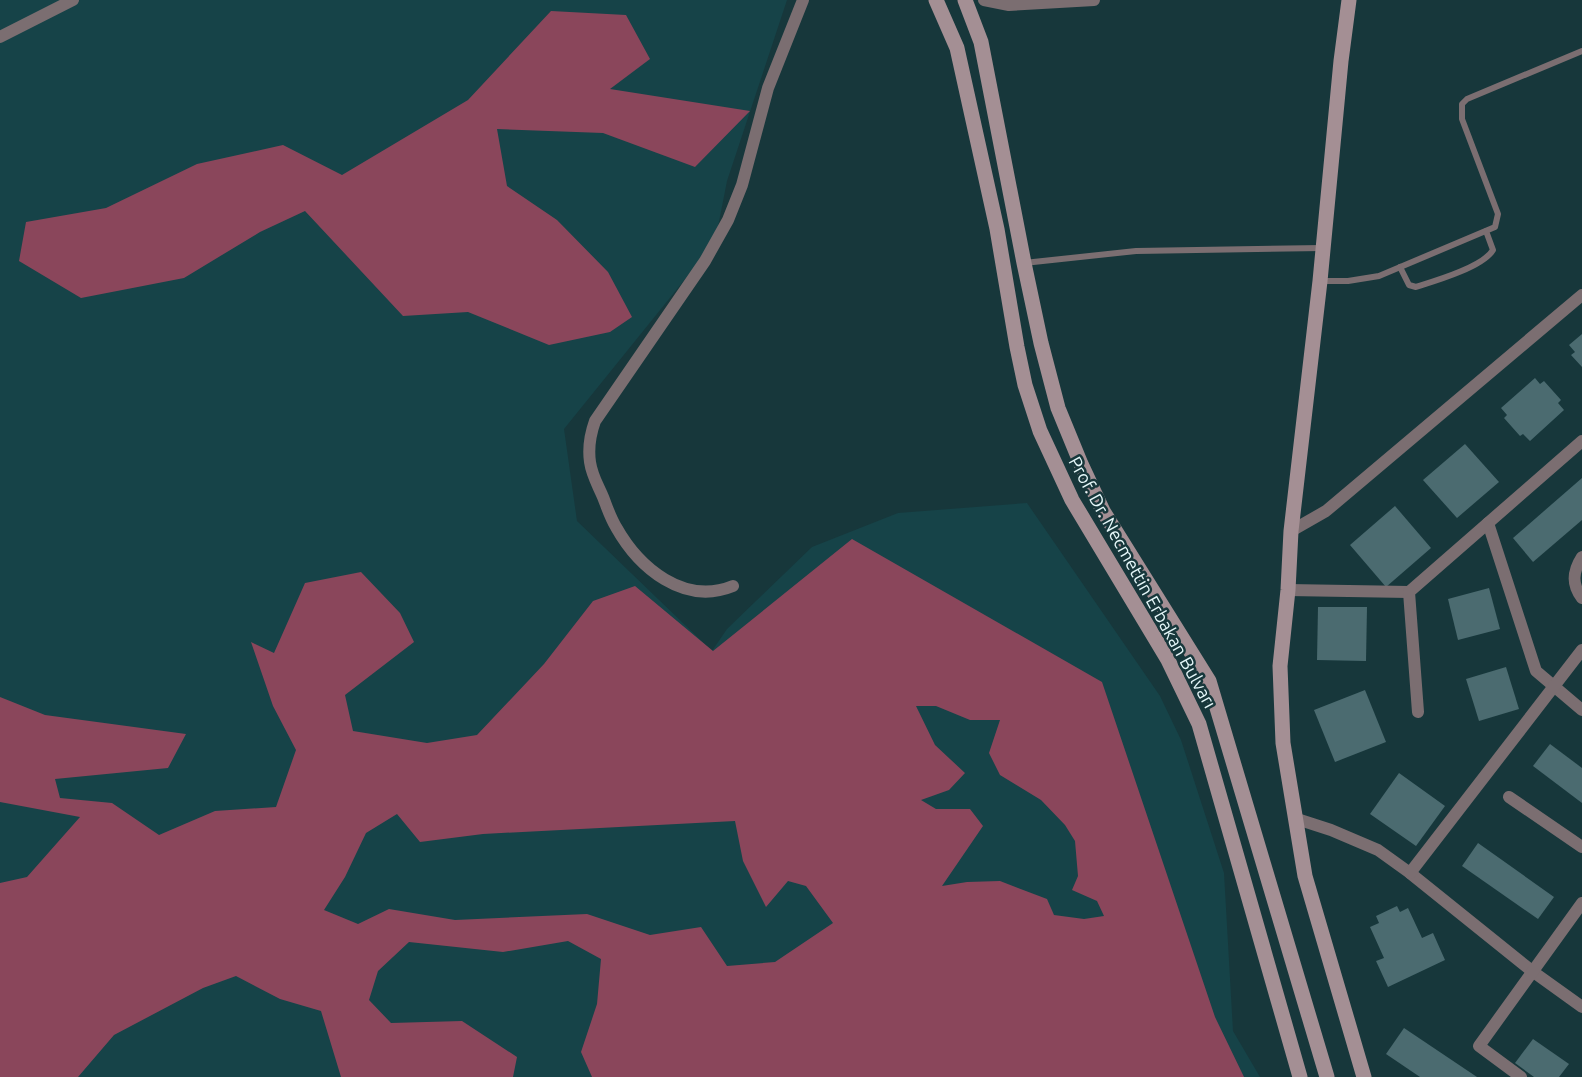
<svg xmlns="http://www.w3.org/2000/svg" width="1582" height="1077" font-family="Ubuntu,sans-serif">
<rect width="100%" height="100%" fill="#17373b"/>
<path fill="#164348" d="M 0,0 L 787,0 L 727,181 L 715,242 L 564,429 L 577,521 L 712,651 L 727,629 L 812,547 L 898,513 L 1027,503 L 1160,696 L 1181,740 L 1224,873 L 1233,1031 L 1260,1077 L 0,1077 Z"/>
<g fill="#8a465b" fill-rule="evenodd">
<path d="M 551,11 L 626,15 L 650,59 L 610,89 L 750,111 L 695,167 L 603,133 L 497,129 L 507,186 L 557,220 L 608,272 L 632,317 L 610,332 L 549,345 L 468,312 L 403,316 L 305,211 L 260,232 L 184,278 L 81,298 L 19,261 L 26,222 L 106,208 L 197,164 L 283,145 L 342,175 L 468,100 Z"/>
<path d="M 852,539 L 1102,682 L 1215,1017 L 1244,1077 L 592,1077 L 581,1052 L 597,1004 L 601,959 L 568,941 L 503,952 L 409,942 L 378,971 L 369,1000 L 391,1023 L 462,1021 L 517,1057 L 513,1077 L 341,1077 L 321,1011 L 280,999 L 236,976 L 203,988 L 114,1035 L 78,1077 L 0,1077 L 0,883 L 27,877 L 80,817 L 0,802 L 0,697 L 45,715 L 186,734 L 168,768 L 55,779 L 60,798 L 112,803 L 159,835 L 215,811 L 276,807 L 296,750 L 273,706 L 251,642 L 274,653 L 305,583 L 361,572 L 400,613 L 414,642 L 345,695 L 353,731 L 427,743 L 477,735 L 544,664 L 593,601 L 635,586 L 713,651 ZM 916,706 L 936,706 L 970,720 L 1000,720 L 989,753 L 1000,775 L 1041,800 L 1065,825 L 1075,841 L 1078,876 L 1072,890 L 1097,901 L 1104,916 L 1084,919 L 1054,915 L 1047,899 L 1000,881 L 967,882 L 942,886 L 983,826 L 970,809 L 936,809 L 921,800 L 949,790 L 965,773 L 935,745 ZM 397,814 L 420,842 L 483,834 L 735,821 L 743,861 L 766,907 L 788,881 L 806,886 L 833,923 L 775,962 L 727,966 L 701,927 L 650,935 L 587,914 L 455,920 L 389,909 L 358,924 L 324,910 L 345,877 L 366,833 Z"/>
</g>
<g fill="#4b6b70">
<path d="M 1582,334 L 1582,367 L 1571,355 L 1575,352 L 1569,345 Z"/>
<path d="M 1535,378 L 1540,384 L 1544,381 L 1561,400 L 1558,403 L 1564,410 L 1530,441 L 1523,434 L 1520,436 L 1504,418 L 1507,415 L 1501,408 Z"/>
<path d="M 1465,444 L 1499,482 L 1457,518 L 1423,480 Z"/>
<path d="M 1582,478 L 1582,520 L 1533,562 L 1513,538 Z"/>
<path d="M 1395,506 L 1431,548 L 1386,587 L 1350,545 Z"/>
<path d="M 1489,588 L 1500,629 L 1458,640 L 1448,599 Z"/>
<path d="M 1318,607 L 1367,607 L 1366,661 L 1317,660 Z"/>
<path d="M 1506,667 L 1519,709 L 1479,721 L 1466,679 Z"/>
<path d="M 1365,690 L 1386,742 L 1335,762 L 1314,710 Z"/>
<path d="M 1550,744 L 1582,768 L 1582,803 L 1533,766 Z"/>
<path d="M 1399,773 L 1445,806 L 1416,846 L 1370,814 Z"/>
<path d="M 1478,843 L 1554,897 L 1538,919 L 1462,866 Z"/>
<path d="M 1397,906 L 1400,912 L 1408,908 L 1422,938 L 1433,933 L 1445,960 L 1388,987 L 1376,961 L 1384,958 L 1370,927 L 1379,923 L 1376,916 Z"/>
<path d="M 1404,1028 L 1477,1077 L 1420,1077 L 1386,1054 Z"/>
<path d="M 1533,1039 L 1569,1064 L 1559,1077 L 1534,1077 L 1515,1063 Z"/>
</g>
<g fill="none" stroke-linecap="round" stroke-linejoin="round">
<g stroke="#7b6e71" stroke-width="6">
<path d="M 1024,263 L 1136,251 L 1322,248"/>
<path d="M 1400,267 L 1409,285 L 1416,287 C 1435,281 1483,267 1493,250 L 1486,231"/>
<path d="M 1321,281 L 1348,281 L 1379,276 L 1495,227 L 1498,214 L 1462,119 L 1462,104 L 1467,99 L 1582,51"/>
</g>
<g stroke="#7b6e71" stroke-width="12">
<path d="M 984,0 L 1009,5 L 1094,0"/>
<path d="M 0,37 L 73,0"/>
<path d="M 1488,523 L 1536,671 L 1582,710"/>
<path d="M 1291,531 L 1326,511 L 1582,295"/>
<path d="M 1582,557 C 1573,571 1571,584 1582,598"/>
<path d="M 733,586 C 684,606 639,568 616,527 C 610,517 607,507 603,497 C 598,485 592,476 590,462 C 588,448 590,435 595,421 L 705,261 L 728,220 L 742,185 L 768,88 L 803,0"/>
<path d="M 1288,590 L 1409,592"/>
<path d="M 1418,712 L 1409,592 L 1582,441"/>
<path d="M 1509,797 L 1582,847"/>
<path d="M 1297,819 L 1331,830 L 1378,850 L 1410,873 L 1532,971 L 1582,1007"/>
<path d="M 1410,873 L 1582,650"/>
<path d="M 1521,1077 L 1479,1046 L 1582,903"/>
</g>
<g stroke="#a48f94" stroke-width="15">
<path d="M 936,0 L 957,48 L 997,229 L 1017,347 L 1025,385 L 1040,431 L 1072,500 L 1168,660 L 1199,724 L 1300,1077"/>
<path d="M 965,0 L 981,42 L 1024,263 L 1041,343 L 1058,408 L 1081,464 L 1103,511 L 1209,681 L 1327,1077"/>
<path d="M 1349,0 L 1341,61 L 1320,281 L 1291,531 L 1288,590 L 1280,666 L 1283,743 L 1305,876 L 1364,1077"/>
</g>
</g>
<g text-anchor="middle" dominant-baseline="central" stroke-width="5" stroke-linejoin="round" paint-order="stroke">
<g font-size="18" fill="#e6f8fa" stroke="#17373b">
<text transform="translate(1143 582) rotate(61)">Prof. Dr. Necmettin Erbakan Bulvarı</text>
</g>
</g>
</svg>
